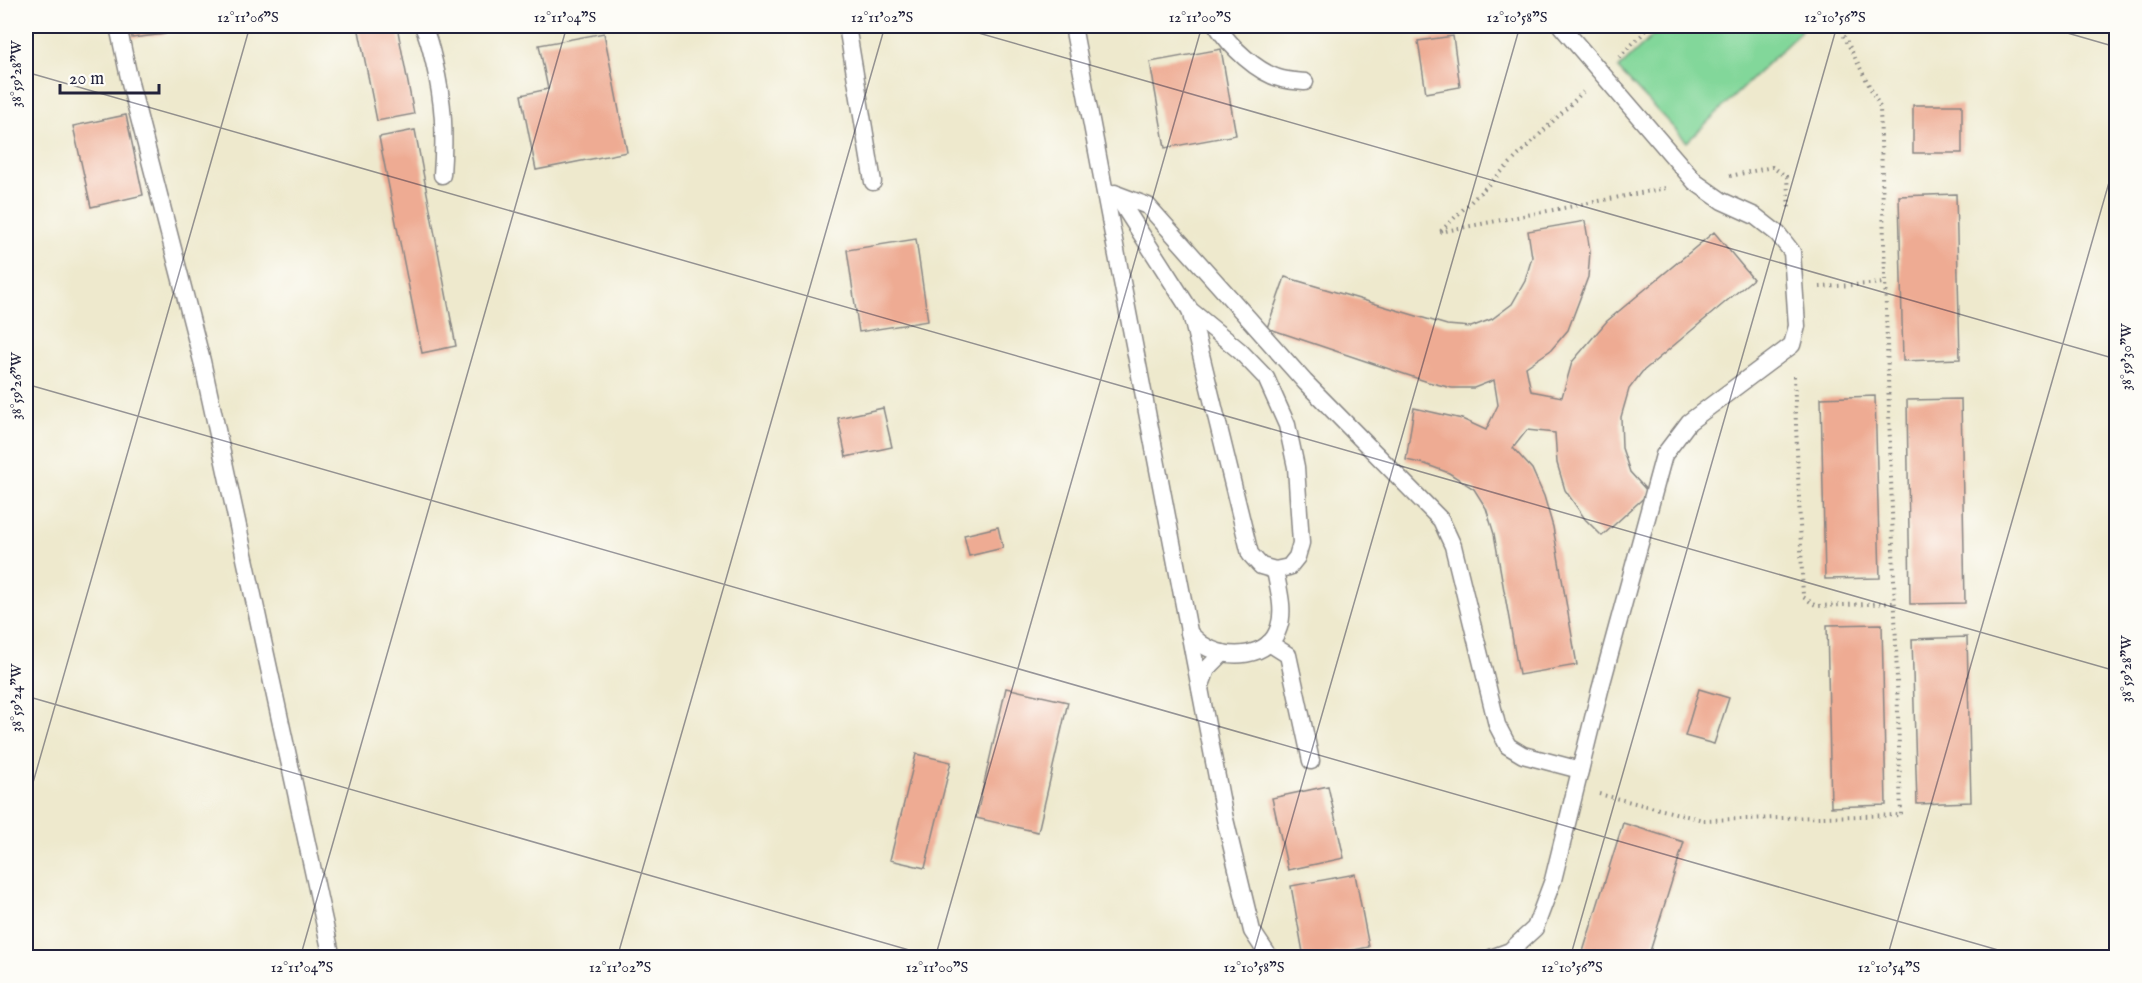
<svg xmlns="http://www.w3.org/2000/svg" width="2142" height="983" font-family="'IM FELL English',serif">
<rect width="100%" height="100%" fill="#fdfcf7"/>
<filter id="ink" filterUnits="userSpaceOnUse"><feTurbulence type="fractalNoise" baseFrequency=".0167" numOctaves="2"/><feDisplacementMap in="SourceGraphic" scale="12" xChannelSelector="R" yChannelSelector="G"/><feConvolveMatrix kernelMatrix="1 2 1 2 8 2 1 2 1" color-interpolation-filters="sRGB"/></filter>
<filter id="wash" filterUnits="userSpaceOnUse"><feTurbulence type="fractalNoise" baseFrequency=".008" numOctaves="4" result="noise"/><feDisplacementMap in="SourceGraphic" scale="24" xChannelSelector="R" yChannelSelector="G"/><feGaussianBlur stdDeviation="1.35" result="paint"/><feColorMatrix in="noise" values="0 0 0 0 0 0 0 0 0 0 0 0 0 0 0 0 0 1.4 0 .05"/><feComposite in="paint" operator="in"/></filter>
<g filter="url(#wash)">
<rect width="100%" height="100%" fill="#eee9cd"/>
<path fill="#82d79a" stroke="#527c6a" stroke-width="1.5" d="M 1663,26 L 1796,26 L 1801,31 L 1687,142 L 1618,69 Z"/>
<g id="blocks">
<g fill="#eeab93">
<path d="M 131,26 L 165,26 L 165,34 L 132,38 Z"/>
<path d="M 358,26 L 397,26 L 414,114 L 377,121 Z"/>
<path d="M 604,33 L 627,152 L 536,170 L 521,95 L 548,89 L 539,45 Z"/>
<path d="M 1453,36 L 1460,87 L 1426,93 L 1418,41 Z"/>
<path d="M 1221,49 L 1236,135 L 1165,148 L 1150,62 Z"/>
<rect x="1913" y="105" width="49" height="48"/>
<path d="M 126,115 L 143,195 L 91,207 L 73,126 Z"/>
<path d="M 415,130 L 456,346 L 422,353 L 379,137 Z"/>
<path d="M 1956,194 L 1960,359 L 1903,361 L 1899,196 Z"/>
<path d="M 1585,221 L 1590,251 L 1588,277 L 1568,330 L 1551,350 L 1526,367 L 1531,391 L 1562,397 L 1572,362 L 1607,321 L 1714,232 L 1753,279 L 1642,372 L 1629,389 L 1621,417 L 1622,448 L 1630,472 L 1649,493 L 1602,536 L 1585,519 L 1565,490 L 1557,463 L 1555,433 L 1527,430 L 1513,448 L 1532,469 L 1544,496 L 1553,527 L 1577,665 L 1519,675 L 1494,534 L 1486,508 L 1474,489 L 1449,473 L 1425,464 L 1406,460 L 1414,408 L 1462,419 L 1486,430 L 1498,405 L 1494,380 L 1474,388 L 1452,388 L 1428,382 L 1267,328 L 1285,277 L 1447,325 L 1471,327 L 1492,319 L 1512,304 L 1525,281 L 1532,257 L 1528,231 Z"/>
<path d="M 916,239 L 928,321 L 859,332 L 847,250 Z"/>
<path d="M 1875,396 L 1880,578 L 1825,579 L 1821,398 Z"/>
<path d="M 1961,399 L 1965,603 L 1910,604 L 1907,400 Z"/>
<path d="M 883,408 L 892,447 L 846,457 L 838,418 Z"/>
<path d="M 998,527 L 1003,548 L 969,556 L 964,535 Z"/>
<path d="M 1882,624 L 1886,805 L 1831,807 L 1827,625 Z"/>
<path d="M 1967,637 L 1971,802 L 1917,804 L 1912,639 Z"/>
<path d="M 1006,688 L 1068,702 L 1038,832 L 976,818 Z"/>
<path d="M 1699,689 L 1729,698 L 1714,744 L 1685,736 Z"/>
<path d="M 916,754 L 951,762 L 925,868 L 890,860 Z"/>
<path d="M 1328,786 L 1344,858 L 1288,870 L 1272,798 Z"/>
<path d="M 1623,823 L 1684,842 L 1648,958 L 1581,958 Z"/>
<path d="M 1355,874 L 1369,947 L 1314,958 L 1304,958 L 1291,886 Z"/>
<path d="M 26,934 L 27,934 L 32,958 L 26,958 Z"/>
</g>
</g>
</g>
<g filter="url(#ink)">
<use href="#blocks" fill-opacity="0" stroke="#888684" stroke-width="1.5"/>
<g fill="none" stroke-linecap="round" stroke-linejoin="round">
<g stroke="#888684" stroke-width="19">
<g id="lane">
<path d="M 118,26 L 131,87 L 202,361 L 332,958"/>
<path d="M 423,26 C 428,37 431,49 434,62 C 444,104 445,132 442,175"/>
<path d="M 847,26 L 873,182"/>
<path d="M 1073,26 L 1225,819 L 1252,931 L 1270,958"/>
<path d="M 1217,26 C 1230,46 1257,73 1282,79 C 1289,81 1298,81 1305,82"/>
<path d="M 1115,193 L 1190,310 L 1250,554 L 1261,566 L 1275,570 L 1289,567 L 1297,557 L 1301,543 L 1296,467 L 1287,425 L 1266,378 L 1240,351 L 1190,310"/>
<path d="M 1116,194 L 1148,206 L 1305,382 L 1441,520 L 1453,546 L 1497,725 L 1508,746 L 1523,755 L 1580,770"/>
<path d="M 1189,633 C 1194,637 1198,642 1203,645 C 1227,661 1270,658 1279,627 C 1285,609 1278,588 1275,570"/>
<path d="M 1269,643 L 1288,655 L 1311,761"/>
<path d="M 1200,688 L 1207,669 L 1223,653"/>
<path d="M 1491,958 L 1510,951 L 1535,928 L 1553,880 L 1600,690 L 1664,455 L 1689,422 L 1792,345 L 1797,326 L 1792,252 L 1778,234 L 1755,216 L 1722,201 L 1695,182 L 1561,26"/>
</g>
</g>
<g stroke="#888684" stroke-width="4" stroke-dasharray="1.5 4.5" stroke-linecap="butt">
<path d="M 1619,57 L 1651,26"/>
<path d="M 1730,176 L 1772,167 L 1787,177 L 1789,210"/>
<path d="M 1441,231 L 1583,92"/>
<path d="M 1440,232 L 1666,188"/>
<path d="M 1820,287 L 1885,283"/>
<path d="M 1794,376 L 1803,597 L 1817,606 L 1894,603"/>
<path d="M 1599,794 L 1703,820 L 1901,815 L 1880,107 L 1839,26"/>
</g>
<use href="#lane" stroke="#fff" stroke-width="16"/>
</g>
</g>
<path fill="none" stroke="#22223b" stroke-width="1.5" stroke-opacity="0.45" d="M 954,26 L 2116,359M 2043,26 L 2116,47M 26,72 L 2116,671M 26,384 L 2026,958M 26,696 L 937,958M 26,807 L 250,26M 300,958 L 567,26M 617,958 L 885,26M 935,958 L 1202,26M 1252,958 L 1520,26M 1570,958 L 1837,26M 1887,958 L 2116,158"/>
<rect width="2142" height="983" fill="none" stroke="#fdfcf7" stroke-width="66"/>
<path d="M60 84v9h99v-9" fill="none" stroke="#22223b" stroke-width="3"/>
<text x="69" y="84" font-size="18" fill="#22223b" stroke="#fdfcf7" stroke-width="4.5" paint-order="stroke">20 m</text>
<rect x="33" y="33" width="2076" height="917" fill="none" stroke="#22223b" stroke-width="2"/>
<g font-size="15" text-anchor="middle" fill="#22223b">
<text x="248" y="22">12°11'06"S</text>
<text x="565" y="22">12°11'04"S</text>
<text x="882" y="22">12°11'02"S</text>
<text x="1200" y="22">12°11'00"S</text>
<text x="1517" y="22">12°10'58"S</text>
<text x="1835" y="22">12°10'56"S</text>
<text transform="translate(16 74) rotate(-90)" y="5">38°59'28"W</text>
<text transform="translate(2126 357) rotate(-90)" y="5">38°59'30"W</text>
<text transform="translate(16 386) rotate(-90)" y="5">38°59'26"W</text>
<text transform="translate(2126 669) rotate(-90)" y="5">38°59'28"W</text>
<text transform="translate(16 698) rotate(-90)" y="5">38°59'24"W</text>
<text x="302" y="972">12°11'04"S</text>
<text x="620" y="972">12°11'02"S</text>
<text x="937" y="972">12°11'00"S</text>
<text x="1254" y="972">12°10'58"S</text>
<text x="1572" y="972">12°10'56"S</text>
<text x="1889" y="972">12°10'54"S</text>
</g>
</svg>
